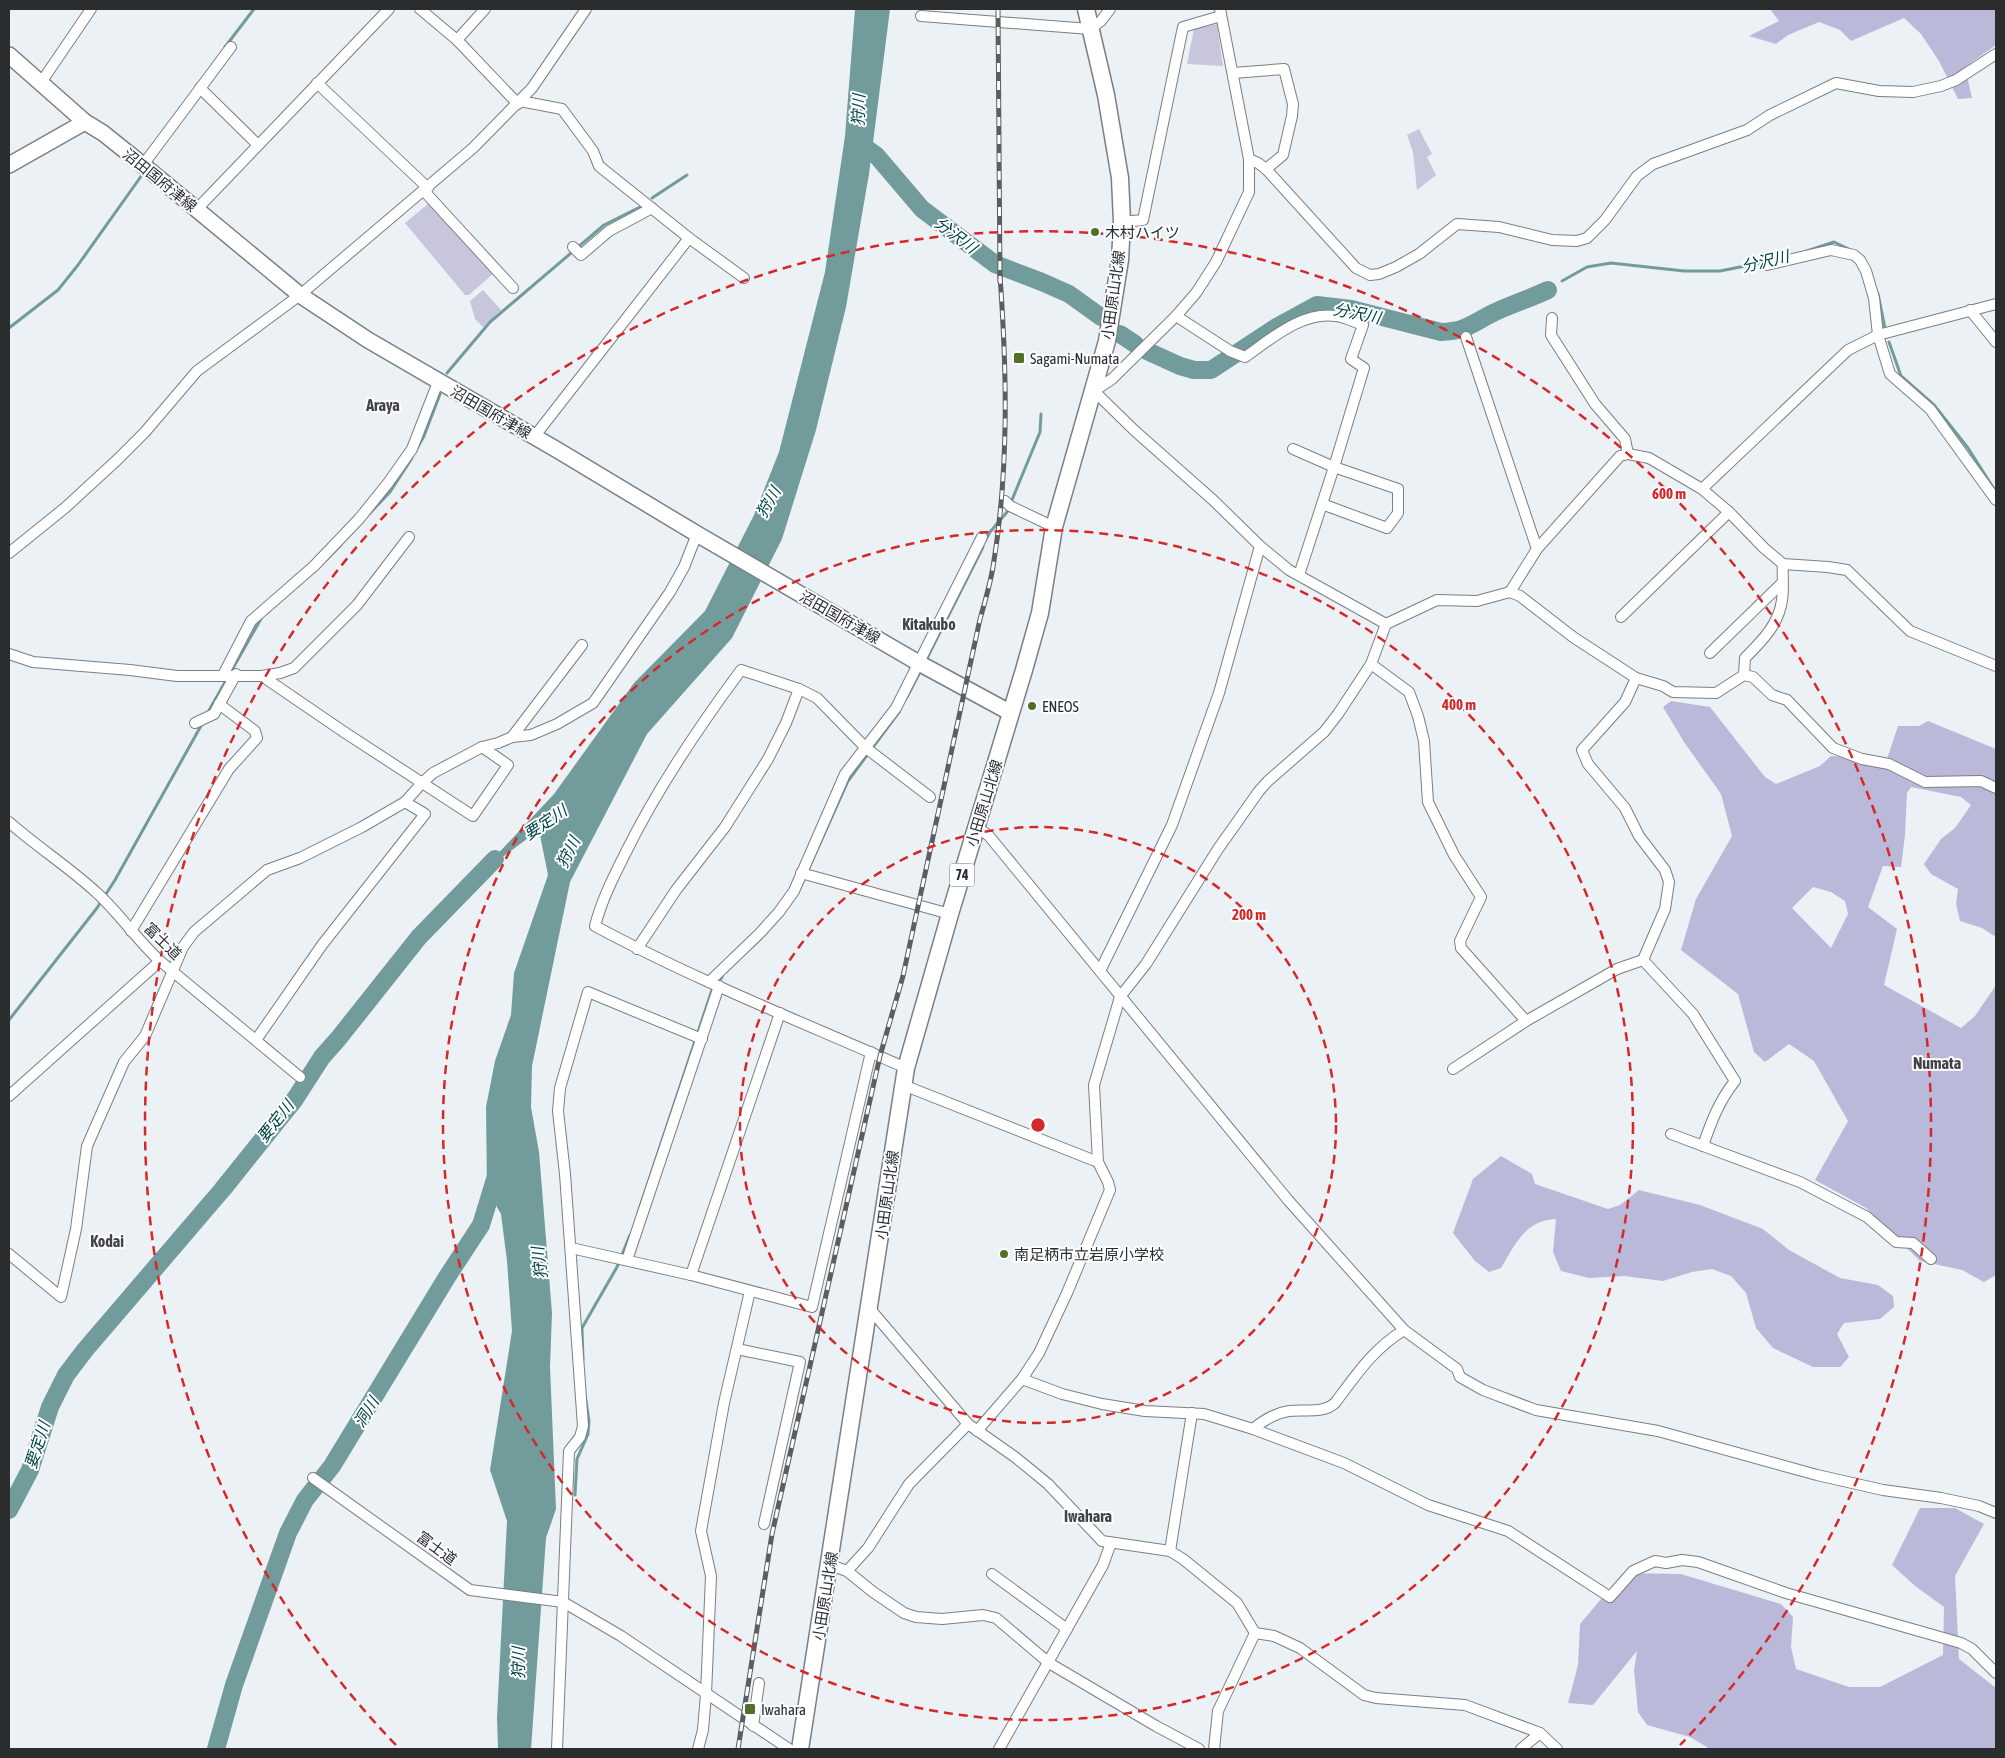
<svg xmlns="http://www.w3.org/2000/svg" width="2005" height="1758" font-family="'Asap Condensed','Noto Sans JP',sans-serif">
<rect width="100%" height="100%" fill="#ecf1f6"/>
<g fill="#c8c6dd">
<path d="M 1217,24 L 1223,66 L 1187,64 L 1194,29 Z"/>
<path d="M 1419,129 L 1432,154 L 1427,157 L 1436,175 L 1417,190 L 1413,152 L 1407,135 Z"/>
<path d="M 429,203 L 493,274 L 469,295 L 465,295 L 405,223 Z"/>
<path d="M 483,290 L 501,310 L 483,327 L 475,319 L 470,301 Z"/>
</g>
<g fill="#bbb9d9" fill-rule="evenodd">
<path d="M 1770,9 L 1995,9 L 1996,45 L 1965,67 L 1972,98 L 1958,99 L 1939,61 L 1921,34 L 1904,18 L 1851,41 L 1840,30 L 1819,22 L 1788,35 L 1776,44 L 1749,36 L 1779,21 Z"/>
<path d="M 1671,701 L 1710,707 L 1765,777 L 1776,784 L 1820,766 L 1831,756 L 1887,759 L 1898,726 L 1919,726 L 1928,721 L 1996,749 L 1996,937 L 1982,928 L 1960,921 L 1956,904 L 1958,889 L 1931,874 L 1924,864 L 1941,839 L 1955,828 L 1971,805 L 1961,797 L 1911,787 L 1907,793 L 1905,835 L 1901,867 L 1883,866 L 1868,907 L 1897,929 L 1884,985 L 1961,1028 L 1975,1016 L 1996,985 L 1996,1275 L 1984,1282 L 1962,1270 L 1920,1261 L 1866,1208 L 1815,1180 L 1848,1121 L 1814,1061 L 1789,1044 L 1765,1062 L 1754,1052 L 1738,994 L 1681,950 L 1696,899 L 1732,836 L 1721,794 L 1684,742 L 1663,707 ZM 1813,887 L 1831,892 L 1845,901 L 1848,914 L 1831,948 L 1792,908 Z"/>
<path d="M 1501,1156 L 1532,1174 L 1535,1184 L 1608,1209 L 1620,1205 L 1639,1190 L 1700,1205 L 1763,1229 L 1789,1250 L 1840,1278 L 1878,1285 L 1893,1296 L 1894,1307 L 1880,1319 L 1844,1323 L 1837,1334 L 1849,1357 L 1840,1367 L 1813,1367 L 1773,1348 L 1756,1328 L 1746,1293 L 1731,1276 L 1712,1269 L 1692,1272 L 1663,1281 L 1624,1276 L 1589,1278 L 1561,1271 L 1553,1252 L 1556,1219 C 1525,1220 1515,1245 1501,1268 L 1489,1272 L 1475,1261 L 1453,1233 L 1473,1179 Z"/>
<path d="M 1920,1508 L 1955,1508 L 1984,1524 L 1955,1576 L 1959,1659 L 1996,1688 L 1996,1749 L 1710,1749 L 1690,1737 L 1647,1725 L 1638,1712 L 1634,1670 L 1637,1651 L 1593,1705 L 1568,1703 L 1578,1665 L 1580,1624 L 1623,1573 L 1681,1574 L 1781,1604 L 1793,1617 L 1791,1647 L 1796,1669 L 1849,1687 L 1880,1687 L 1943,1655 L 1944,1607 L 1915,1586 L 1892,1565 Z"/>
</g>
<path fill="#729c9c" d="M 855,9 L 890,9 L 869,174 L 846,307 L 816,430 L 782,539 L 732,638 L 647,734 L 570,882 L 532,1066 L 531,1107 L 539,1152 L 552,1313 L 550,1367 L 556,1509 L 546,1538 L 531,1749 L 498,1749 L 497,1717 L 507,1521 L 490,1470 L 512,1331 L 507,1261 L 501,1214 L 487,1190 L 486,1107 L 495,1061 L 511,1015 L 514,973 L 548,875 L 539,830 L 477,876 L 554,794 L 634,683 L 705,611 L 754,515 L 779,452 L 825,272 L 845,136 Z"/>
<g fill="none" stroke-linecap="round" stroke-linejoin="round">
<g stroke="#729c9c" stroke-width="3">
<path d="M 225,47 L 254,9"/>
<path d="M 652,198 L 687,175"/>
<path d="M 1807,251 L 1834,242 L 1853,251"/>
<path d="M 1562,281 L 1587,267 L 1611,263 L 1684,271 L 1720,271 L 1765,262"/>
<path d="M 1878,294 L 1885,328"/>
<path d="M 9,328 L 58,290 L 78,265 L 142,175 L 142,170"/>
<path d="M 1889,342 L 1901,376 L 1934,405 L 1968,448 L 1996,492"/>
<path d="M 447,373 L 490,322 L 604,225 L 640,207"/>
<path d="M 416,450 L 424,436 L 440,394"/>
<path d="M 369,514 L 390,492 L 412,458"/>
<path d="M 985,541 L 990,532 L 1007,512 L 1040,432 L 1041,414"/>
<path d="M 326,560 L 341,545"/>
<path d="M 925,662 L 983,547"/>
<path d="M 907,697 L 921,670"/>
<path d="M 207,714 L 262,617"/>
<path d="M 800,888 L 848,781 L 899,712"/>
<path d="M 9,1020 L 97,908 L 115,880 L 202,724"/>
<path d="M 638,1213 L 712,990 L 722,977"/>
<path d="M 583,1360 L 582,1328 L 617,1267 L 630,1235"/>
<path d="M 575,1495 L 577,1459 L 588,1434 L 589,1421 L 586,1401"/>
</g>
<g stroke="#729c9c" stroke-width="18">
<path d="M 856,141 L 876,155 L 922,209 L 995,264 L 1042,282 L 1069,294 L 1101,317"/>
<path d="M 1120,334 L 1135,344"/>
<path d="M 1147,351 L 1180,366 L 1194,370 L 1211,370 L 1275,328 L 1317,305 L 1351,309 L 1441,332 C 1465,331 1470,325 1491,314 C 1509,305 1529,299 1548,290"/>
<path d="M 9,1510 L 30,1470 L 50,1407 L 66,1375 L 85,1350 L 222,1190 L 295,1099 L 322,1057 L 338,1039 L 419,937 L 495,859"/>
<path d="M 216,1749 L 234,1685 L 288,1533 L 305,1500 L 332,1466 L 447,1277 L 481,1225 L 497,1173"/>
</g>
<g stroke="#7a7f83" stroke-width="12">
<g id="street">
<path d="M 420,9 L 457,40 L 518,104"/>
<path d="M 1220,9 L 1249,159 L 1249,192 L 1216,262 L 1196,293 L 1176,316 L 1112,379 L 1094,391 L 1135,431 L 1213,500 L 1260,546 L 1289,570 L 1386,624"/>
<path d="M 921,16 L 1090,29 L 1101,21 L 1110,9"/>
<path d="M 457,40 L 485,9"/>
<path d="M 1233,73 L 1284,69 L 1293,104 L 1292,116 L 1283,155 L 1266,169"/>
<path d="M 317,83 L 428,188"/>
<path d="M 40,84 L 91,9"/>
<path d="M 200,88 L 258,145"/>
<path d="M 520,101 L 562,109 L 593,151 L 599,166 L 689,238 L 744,278"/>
<path d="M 1249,159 L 1258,163 L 1266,169 L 1356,268 L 1370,275 L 1379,274 L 1396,267 L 1419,254 L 1457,224 L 1499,227 L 1552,240 L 1577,241 L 1587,238 L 1605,220 L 1637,176 L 1653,164 L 1747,130 L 1770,115 L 1836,83 L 1879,91 L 1913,92 L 1941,86 L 1956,80 L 1996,54"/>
<path d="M 143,165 L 231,47"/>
<path d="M 424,191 L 513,288"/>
<path d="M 196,210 L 389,9"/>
<path d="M 1122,222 L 1143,220 L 1183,27 L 1221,16"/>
<path d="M 573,247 L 581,255 L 609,231 L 652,208"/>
<path d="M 1767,265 L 1831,250 L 1854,255 L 1860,260 L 1866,271 L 1874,298 L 1878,335 L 1890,374 L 1930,409 L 1996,500"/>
<path d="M 1970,310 L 1996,342"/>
<path d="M 1176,316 L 1230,351 L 1245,357 C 1271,339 1302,311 1336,316 C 1345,317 1354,322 1363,325 L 1351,359 L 1364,368 L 1334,467 L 1299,575"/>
<path d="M 1552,318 L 1551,335 L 1595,404 L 1625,439 L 1628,454"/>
<path d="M 1466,337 L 1537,549"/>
<path d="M 534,437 L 689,238"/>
<path d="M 1293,449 L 1334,467 L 1398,489 L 1398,513 L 1387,528 L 1322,504"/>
<path d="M 1702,489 L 1848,350 L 1878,335 L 1996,304"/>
<path d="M 1005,501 L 1010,506 L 1054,527"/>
<path d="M 9,553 L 66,507 L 117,460 L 145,432 L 197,371 L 300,295 L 473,148 L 532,88 L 586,9"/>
<path d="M 1510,592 L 1537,549 L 1620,456 L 1628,454 L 1649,458 L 1702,489 L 1729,512 L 1764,548 L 1783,564 L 1828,567 L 1847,570 L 1910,631 L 1996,666"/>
<path d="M 1621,617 L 1729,512"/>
<path d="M 1710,653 L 1782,583"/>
<path d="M 9,654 L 33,662 L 130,670 L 177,676 L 262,676 L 280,673 L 294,668 L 357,605 L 409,537"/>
<path d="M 1371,664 L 1409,692 L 1418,716 L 1424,741 L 1428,802 L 1454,855 L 1481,897 L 1460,941 L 1461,948 L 1526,1021 L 1617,969 L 1643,960 L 1665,909 L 1669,882 L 1665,870 L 1639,836 L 1625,808 L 1588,764 L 1582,750 L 1625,702 L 1636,678"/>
<path d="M 223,675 L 251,621 L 314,566 L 359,519 L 388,483 L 412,449 L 438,382"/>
<path d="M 1744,675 L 1745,658 C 1762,641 1779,624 1782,600 C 1784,588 1782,576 1783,564"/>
<path d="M 262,676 L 344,732 L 473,816 L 508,765 L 482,747"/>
<path d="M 799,689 L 817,698 L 866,748 L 930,797"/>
<path d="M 195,723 L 214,714 L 236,674"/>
<path d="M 512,737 L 582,645"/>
<path d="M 9,822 C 37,847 69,867 97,893 C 120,914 137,940 160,961 L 300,1077"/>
<path d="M 976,826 L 989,836 L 1288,1200 L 1404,1330 L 1457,1369 L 1460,1377 L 1483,1390 L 1536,1410 L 1658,1431 L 1817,1475 L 1883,1490 L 1941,1498 L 1979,1506 L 1996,1513"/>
<path d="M 801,873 L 950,914"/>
<path d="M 131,931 L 229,769 L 257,738 L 255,731 L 219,704"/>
<path d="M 637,949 L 676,890 L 725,827 L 768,759 L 786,723 L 799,689 L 741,670 C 698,728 658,787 626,852 C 614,876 602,899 595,926 C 695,980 802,1022 906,1068"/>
<path d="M 1643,960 L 1693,1014 L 1735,1081 C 1719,1101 1711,1122 1703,1146"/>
<path d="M 1100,971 L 1172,825 L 1219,693 L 1260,546"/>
<path d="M 709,982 L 760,933 L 779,912 L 794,891 L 845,774 L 896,708 L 982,537"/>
<path d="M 256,1040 L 322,945 L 425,814 L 405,802"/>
<path d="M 1453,1069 L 1526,1021"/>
<path d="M 903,1085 L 1098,1162"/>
<path d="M 9,1096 L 160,961"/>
<path d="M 1671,1134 L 1800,1182 L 1867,1217 L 1896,1242 L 1913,1243 L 1931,1259"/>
<path d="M 571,1248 L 691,1275 L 812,1307 L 871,1052"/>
<path d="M 9,1254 L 61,1297 L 76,1229 L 87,1146 L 124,1062 L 145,1036 L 183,947 L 194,932 L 267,870 L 300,858 L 362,827 L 405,802 L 422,783 L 433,773 L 482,747 L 498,743 L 512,737 L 531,735 L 557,724 L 593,703 L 670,592 L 684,567 L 697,534"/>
<path d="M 627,1260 L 719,986"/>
<path d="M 691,1275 L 780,1013"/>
<path d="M 870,1309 L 968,1424 L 1015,1457 L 1048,1484 L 1102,1541 L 1170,1551 L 1183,1559 L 1237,1603 L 1255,1633 L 1274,1636 L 1300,1648 L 1364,1695 L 1376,1698 L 1465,1705 L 1540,1733 L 1557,1749"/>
<path d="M 737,1349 L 800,1362 L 764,1524"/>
<path d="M 1022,1379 L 1062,1394 L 1102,1404 L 1145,1411 L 1204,1414 L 1253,1429 L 1344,1463 L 1428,1505 L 1508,1531 L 1610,1597 L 1633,1571 L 1655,1561 L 1666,1563 L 1682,1560 L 1698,1562 L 1786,1593 L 1961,1643 L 1972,1649 L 1996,1673"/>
<path d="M 1253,1429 C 1264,1420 1275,1413 1289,1411 C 1305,1409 1323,1414 1335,1403 C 1357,1374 1372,1350 1404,1330"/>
<path d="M 977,1431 L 1022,1379 L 1039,1353 L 1067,1293 L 1110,1190 L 1108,1182 L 1098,1162 L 1094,1085 L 1120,997 L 1146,964 L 1218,849 L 1259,791 L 1268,781 L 1324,732 L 1338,714 L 1371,664 L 1386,624 L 1437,600 L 1477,601 L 1510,592 L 1520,596 L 1573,637 L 1636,678 L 1663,686 L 1673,692 L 1716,693 L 1744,675 L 1753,677 L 1772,695 L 1787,700 L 1833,748 L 1862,759 L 1889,764 L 1925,782 L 1981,781 L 1996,788"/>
<path d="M 313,1478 L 470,1590 L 563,1602 L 621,1636 L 789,1749"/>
<path d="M 1170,1551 L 1192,1413"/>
<path d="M 830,1565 L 847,1571 L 873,1592 L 904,1613 L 916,1617 L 942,1619 L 983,1615 L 996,1618 L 1049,1663 L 1156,1726 L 1199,1749"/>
<path d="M 847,1571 L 868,1548 L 909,1484 L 968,1424"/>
<path d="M 992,1574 L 1067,1629"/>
<path d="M 753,1726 L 759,1683"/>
<path d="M 557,1749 L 569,1451 L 580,1437 L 583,1426 L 565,1174 L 558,1111 L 560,1088 L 588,992 L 702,1039"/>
<path d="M 698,1749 L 703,1730 L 706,1694 L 711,1576 L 701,1531 L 724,1403 L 750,1291"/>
<path d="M 999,1749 L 1103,1565 L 1111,1543"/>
<path d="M 1214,1749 L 1218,1711 L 1255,1633"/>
<path d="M 1521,1749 L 1540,1733"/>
</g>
</g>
<g stroke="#7a7f83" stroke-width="18">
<g id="secondary">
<path d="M 9,55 L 85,122 L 103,133 L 143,165 L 300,295 L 368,340 L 559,451 L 697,534 L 917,662 L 1011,713"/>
<path d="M 9,165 L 85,122"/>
</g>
</g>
<g stroke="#7a7f83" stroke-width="19">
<path id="primary" d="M 800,1749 L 906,1068 L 950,914 L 1024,670 L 1040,613 L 1054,527 L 1107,341 L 1120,260 L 1122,222 L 1120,178 L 1106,95 L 1086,9"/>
</g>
<use href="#street" stroke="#fff" stroke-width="10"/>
<use href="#secondary" stroke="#fff" stroke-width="15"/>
<use href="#primary" stroke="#fff" stroke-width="16"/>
<g stroke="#5b5e61" stroke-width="5">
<g id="rail">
<path d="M 998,9 L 1000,282"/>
<path d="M 738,1749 L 772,1534 L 880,1056 L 903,976 L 980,619 C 985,602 990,584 993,567 C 1009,470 1007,373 1000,276"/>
</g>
</g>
<use href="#rail" stroke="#fdfeff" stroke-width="3" stroke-dasharray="9" stroke-linecap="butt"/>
</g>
<g fill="none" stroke="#d62828" stroke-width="2.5" stroke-dasharray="9 6">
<circle cx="1038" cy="1125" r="298"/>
<circle cx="1038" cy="1125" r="595"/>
<path d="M396 1745A893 893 0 1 1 1680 1745"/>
</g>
<g fill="#527025" stroke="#fdfeff" stroke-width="2">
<circle cx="1095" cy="232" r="5"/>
<rect x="1013" y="352" width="12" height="12" rx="2.5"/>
<circle cx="1032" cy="706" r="5"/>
<circle cx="1004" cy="1254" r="5"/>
<rect x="744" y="1703" width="12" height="12" rx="2.5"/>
</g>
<g text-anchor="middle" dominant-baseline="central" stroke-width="4" stroke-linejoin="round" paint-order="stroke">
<rect fill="#fdfeff" stroke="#696b6d" stroke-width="1" x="949.5" y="863.5" width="25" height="23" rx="4"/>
<g font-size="14" font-weight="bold" fill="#2a2c2e">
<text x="962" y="875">74</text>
</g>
<g font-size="15" fill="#2a2c2e" stroke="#fdfeff">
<text transform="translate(160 180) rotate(39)">沼田国府津線</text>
<text transform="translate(1113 295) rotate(-82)">小田原山北線</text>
<text transform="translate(491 412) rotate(30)">沼田国府津線</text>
<text transform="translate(840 617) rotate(30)">沼田国府津線</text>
<text transform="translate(984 803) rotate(-73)">小田原山北線</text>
<text transform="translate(163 941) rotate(44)">富士道</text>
<text transform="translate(887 1195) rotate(-82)">小田原山北線</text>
<text transform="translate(437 1548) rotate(36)">富士道</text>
<text transform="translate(825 1596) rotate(-81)">小田原山北線</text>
</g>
<g font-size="15" fill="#2a2c2e" stroke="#fdfeff" text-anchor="start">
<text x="1105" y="232">木村ハイツ</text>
<text x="1030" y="358">Sagami-Numata</text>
<text x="1042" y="706">ENEOS</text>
<text x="1014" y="1254">南足柄市立岩原小学校</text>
<text x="761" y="1709">Iwahara</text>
</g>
<g font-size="16" font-style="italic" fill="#004345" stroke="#fdfeff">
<text transform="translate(858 110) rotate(-88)">狩川</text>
<text transform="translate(956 235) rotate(37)">分沢川</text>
<text transform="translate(1765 261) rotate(-13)">分沢川</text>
<text transform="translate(1357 313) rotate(11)">分沢川</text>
<text transform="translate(768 502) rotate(-60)">狩川</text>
<text transform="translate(545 822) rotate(-34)">要定川</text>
<text transform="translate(568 852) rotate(-63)">狩川</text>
<text transform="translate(275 1121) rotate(-52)">要定川</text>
<text transform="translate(539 1263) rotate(-97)">狩川</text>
<text transform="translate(366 1412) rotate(-58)">洞川</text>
<text transform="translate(37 1445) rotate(-72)">要定川</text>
<text transform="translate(518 1663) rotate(-90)">狩川</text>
</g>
<g font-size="16" font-weight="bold" fill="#404448" stroke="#fdfeff">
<text x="383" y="405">Araya</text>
<text x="929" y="624">Kitakubo</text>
<text x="1937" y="1063">Numata</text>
<text x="107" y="1241">Kodai</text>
<text x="1088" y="1516">Iwahara</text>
</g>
</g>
<circle cx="1038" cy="1125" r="8" fill="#d62828" stroke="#fdfeff" stroke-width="2.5"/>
<g font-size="15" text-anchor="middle" font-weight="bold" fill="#d62828" stroke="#fdfeff" stroke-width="4" stroke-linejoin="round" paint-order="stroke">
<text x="1669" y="499">600 m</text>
<text x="1459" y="710">400 m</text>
<text x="1249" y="920">200 m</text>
</g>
<rect width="2005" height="1758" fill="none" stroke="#2a2c2e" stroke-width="20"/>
</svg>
